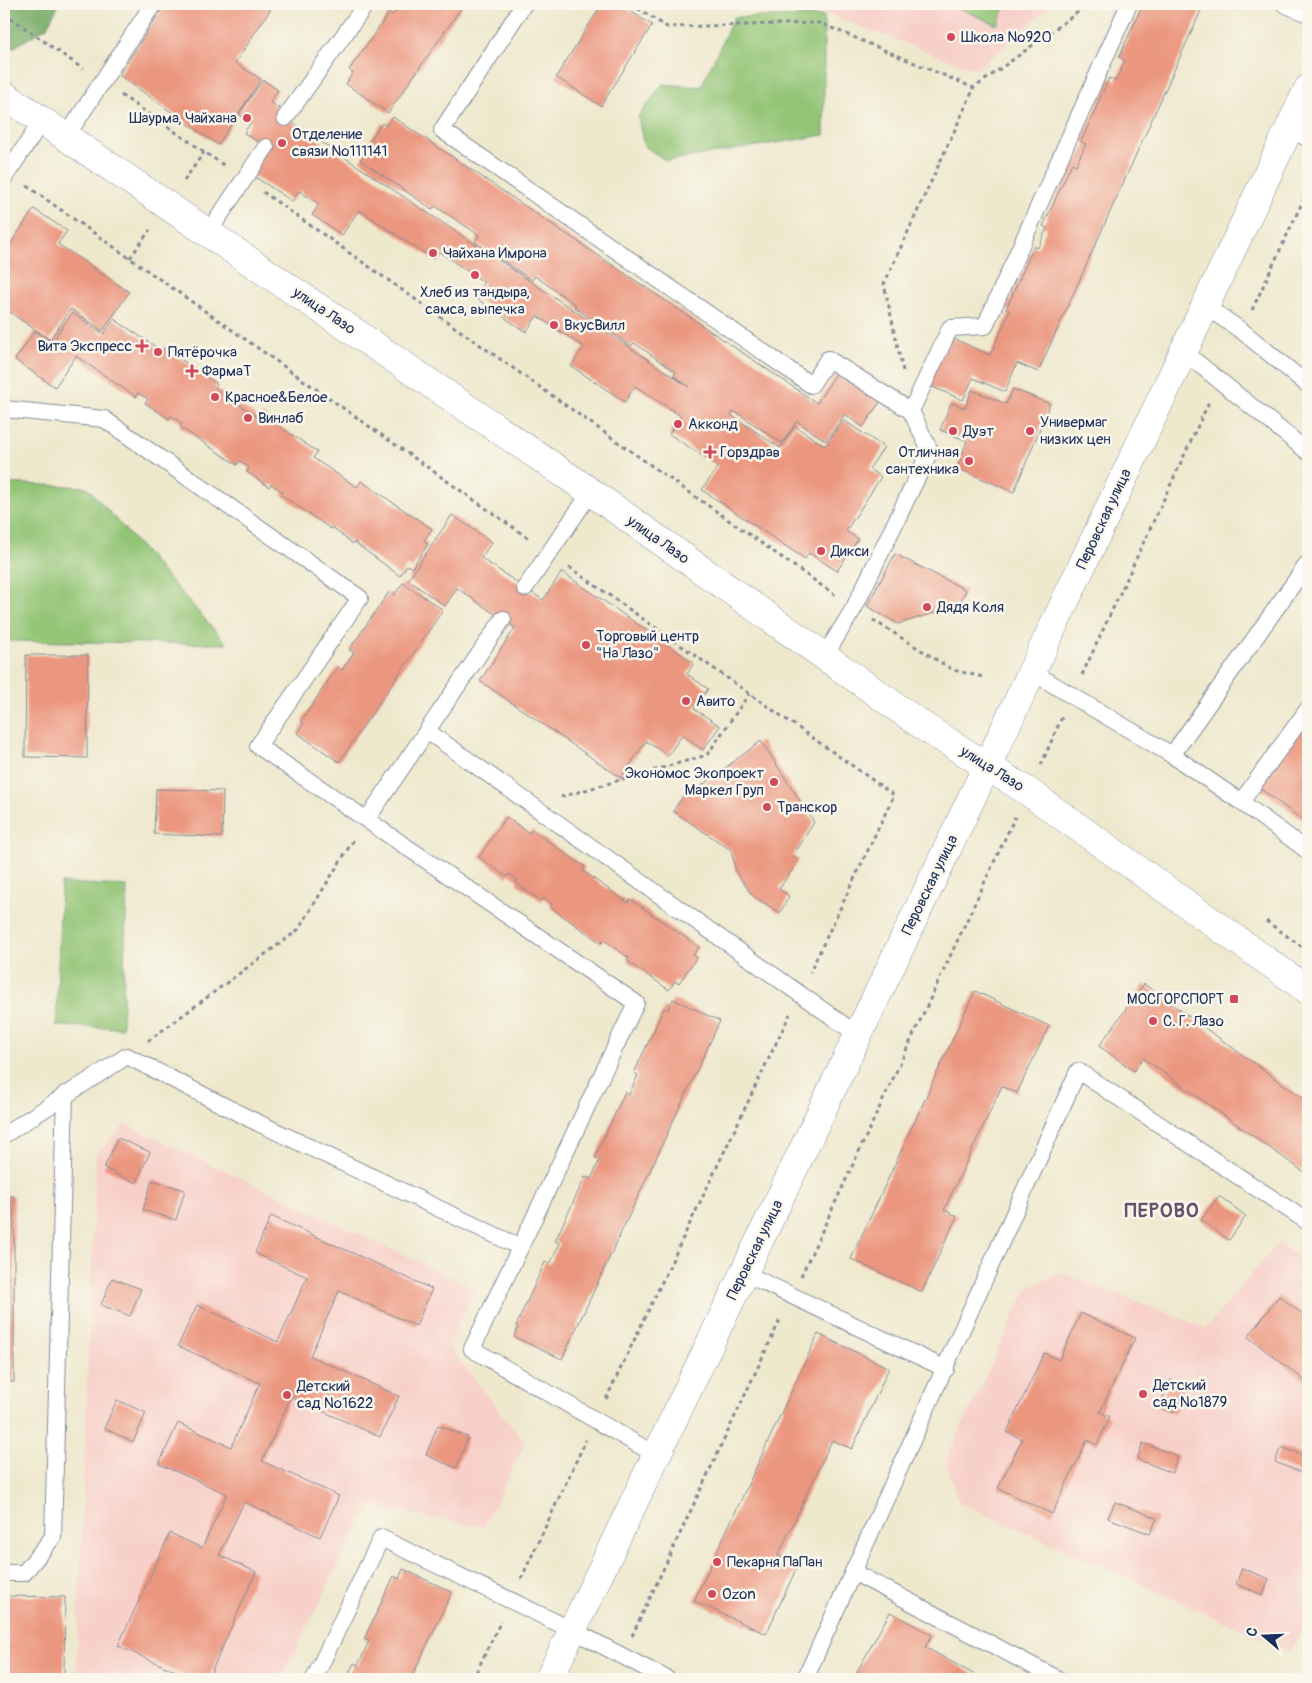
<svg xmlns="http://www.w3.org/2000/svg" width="1312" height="1683" font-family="Pangolin,sans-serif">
<rect width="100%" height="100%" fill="#fbf7ec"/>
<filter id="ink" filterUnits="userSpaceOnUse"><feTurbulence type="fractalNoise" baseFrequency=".02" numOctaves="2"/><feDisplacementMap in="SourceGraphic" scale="10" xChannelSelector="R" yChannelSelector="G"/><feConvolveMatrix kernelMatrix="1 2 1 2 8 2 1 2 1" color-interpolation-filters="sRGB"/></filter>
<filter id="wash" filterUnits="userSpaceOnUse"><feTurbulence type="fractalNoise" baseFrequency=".0096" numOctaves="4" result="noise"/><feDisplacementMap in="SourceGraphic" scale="20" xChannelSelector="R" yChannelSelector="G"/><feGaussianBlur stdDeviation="1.12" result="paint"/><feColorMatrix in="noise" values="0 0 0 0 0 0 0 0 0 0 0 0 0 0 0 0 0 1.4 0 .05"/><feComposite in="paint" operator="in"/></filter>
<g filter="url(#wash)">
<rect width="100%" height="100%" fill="#eee8cd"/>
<g fill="#f7d0c9">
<path d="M 801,4 L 1053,4 L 976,70 Z"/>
<path d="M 125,1124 L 476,1289 L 448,1346 L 525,1443 L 483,1527 L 367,1506 L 282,1679 L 76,1679 L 96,1154 Z"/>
<path d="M 1278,1243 L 1308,1264 L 1308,1621 L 1290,1651 L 958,1502 L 946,1460 L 1027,1289 L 1060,1272 L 1206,1328 Z"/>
</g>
<g fill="#92c475" stroke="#567a6a">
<path d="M 949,4 L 1007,4 L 997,25 Z"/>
<path d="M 824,16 L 824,135 L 667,161 L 644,146 L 638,117 L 663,84 L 701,87 L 734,17 Z"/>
<path d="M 4,483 L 87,487 L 227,644 L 4,641 Z"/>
<path d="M 61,883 L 127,886 L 122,1028 L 56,1026 Z"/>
</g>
<path fill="#75aa66" stroke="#486c62" d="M 4,4 L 59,4 L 47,27 L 13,48 L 4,46 Z"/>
<g id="blocks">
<g fill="#eb967f">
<path d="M 165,4 L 274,4 L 235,63 L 261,79 L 218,145 L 119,75 Z"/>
<path d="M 401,4 L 464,4 L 388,113 L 346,84 L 353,73 L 349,70 L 389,13 L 393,15 Z"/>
<path d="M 602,4 L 619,4 L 652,25 L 601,106 L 556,77 Z"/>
<path d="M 1143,4 L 1198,4 L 1203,6 L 1038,372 L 1017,363 L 1005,392 L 973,378 L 963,400 L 928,385 L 950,337 L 990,355 L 1010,311 L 1006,309 L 1034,246 L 1038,248 L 1047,228 L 1043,226 L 1072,163 L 1076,165 L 1086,144 L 1081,142 L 1109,78 L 1116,81 L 1125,60 L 1119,57 Z"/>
<path d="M 263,80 L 278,90 L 270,102 L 283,111 L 281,115 L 689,387 L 674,376 L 676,372 L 634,343 L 631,346 L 574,307 L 576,305 L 535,276 L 532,280 L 475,242 L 479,235 L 435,206 L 432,209 L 360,160 L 368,149 L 365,147 L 382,123 L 386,126 L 393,117 L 817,403 L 839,369 L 882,399 L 863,427 L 845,414 L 826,441 L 797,421 L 782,443 L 734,411 L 731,415 L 780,448 L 795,426 L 825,446 L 843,420 L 884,447 L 869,469 L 881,477 L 846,531 L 858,539 L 837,571 L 809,553 L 805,559 L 702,490 L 718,466 L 669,434 L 681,416 L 635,386 L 625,402 L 571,366 L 584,347 L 537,316 L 526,332 L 474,297 L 484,282 L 439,252 L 433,259 L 359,210 L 342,235 L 312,215 L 319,204 L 299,191 L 292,201 L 249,173 L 266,147 L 244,133 L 251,122 L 239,114 Z"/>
<path d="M 34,209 L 67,231 L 58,244 L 129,292 L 103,331 L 71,309 L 50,340 L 4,308 L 4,254 Z"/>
<path d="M 72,313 L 104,334 L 114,319 L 162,351 L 164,348 L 217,384 L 215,388 L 259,418 L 262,414 L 317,452 L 313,458 L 357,487 L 361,481 L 432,529 L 424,541 L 428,544 L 412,568 L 407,565 L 400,576 L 354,542 L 353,544 L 332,527 L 331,529 L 281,495 L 283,492 L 271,484 L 269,487 L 247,472 L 249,468 L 240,461 L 237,465 L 180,427 L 182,423 L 171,416 L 169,419 L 145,403 L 148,399 L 138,393 L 136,397 L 76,356 L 55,387 L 15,360 L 35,331 L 52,342 Z"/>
<path d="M 1013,389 L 1050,404 L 1014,492 L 957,468 L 967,441 L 940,430 L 951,403 L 965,408 L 972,390 L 1006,404 Z"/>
<path d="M 452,515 L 492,542 L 481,558 L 543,600 L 562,572 L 694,663 L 687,674 L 708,689 L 694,709 L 720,726 L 703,750 L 682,735 L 668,756 L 646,741 L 621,778 L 480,681 L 515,628 L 457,588 L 445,606 L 408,580 Z"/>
<path d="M 895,554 L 966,590 L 959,605 L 898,624 L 867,606 Z"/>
<path d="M 403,583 L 443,610 L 339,762 L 297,733 L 304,723 L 301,721 L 338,667 L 342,670 L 354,653 L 349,650 L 389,592 L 394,595 Z"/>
<path d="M 26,655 L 88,655 L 87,758 L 25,757 Z"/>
<path d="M 1308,718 L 1308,824 L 1258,787 Z"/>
<path d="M 761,741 L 814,822 L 793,856 L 799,860 L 779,889 L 789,896 L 780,913 L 752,895 L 736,872 L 731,850 L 673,811 L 690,786 L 696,790 Z"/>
<path d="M 156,789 L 223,791 L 222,837 L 154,834 Z"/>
<path d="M 506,817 L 529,833 L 532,830 L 585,867 L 583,871 L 628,903 L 630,899 L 699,947 L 693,955 L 697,957 L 679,983 L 675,981 L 669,990 L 627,961 L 629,958 L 604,940 L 601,943 L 550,907 L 552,904 L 543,898 L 541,901 L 516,883 L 518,880 L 509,874 L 507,877 L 479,857 Z"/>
<path d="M 1144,984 L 1308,1102 L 1308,1175 L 1143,1058 L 1134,1071 L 1099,1046 Z"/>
<path d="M 975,991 L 1049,1026 L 1017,1093 L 1002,1086 L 944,1210 L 957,1216 L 922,1292 L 851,1259 Z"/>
<path d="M 673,999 L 720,1021 L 562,1359 L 514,1337 L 518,1327 L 516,1326 L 545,1262 L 550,1264 L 560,1243 L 555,1241 L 585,1177 L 591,1179 L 600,1159 L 595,1157 L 625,1092 L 629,1095 L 638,1075 L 634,1073 L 664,1008 L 668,1010 Z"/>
<path d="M 118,1138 L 150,1152 L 136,1183 L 104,1168 Z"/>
<path d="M 152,1180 L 185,1190 L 176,1220 L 143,1210 Z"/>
<rect x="4" y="1196" width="10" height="186"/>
<path d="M 1219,1196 L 1246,1216 L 1229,1240 L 1201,1220 Z"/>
<path d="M 271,1216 L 432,1289 L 416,1326 L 339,1291 L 310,1356 L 399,1396 L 380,1437 L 291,1397 L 262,1461 L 339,1496 L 320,1537 L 244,1502 L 219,1555 L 256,1572 L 208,1679 L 193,1679 L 118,1646 L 170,1533 L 202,1548 L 227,1494 L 159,1464 L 178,1423 L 231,1447 L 260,1383 L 178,1346 L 197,1305 L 278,1342 L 307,1277 L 255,1253 Z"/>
<path d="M 112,1278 L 141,1289 L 130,1316 L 101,1305 Z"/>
<path d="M 1279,1296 L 1308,1318 L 1308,1383 L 1248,1337 Z"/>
<path d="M 1081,1313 L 1135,1338 L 1100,1412 L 1110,1417 L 1097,1445 L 1087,1440 L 1052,1514 L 998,1488 L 1022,1439 L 1007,1432 L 1044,1353 L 1059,1360 Z"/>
<path d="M 818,1334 L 889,1368 L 852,1449 L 832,1440 L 778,1556 L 798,1565 L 766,1634 L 694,1601 Z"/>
<path d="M 1170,1380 L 1185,1385 L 1174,1413 L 1159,1408 Z"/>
<path d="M 117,1400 L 146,1413 L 133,1442 L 104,1428 Z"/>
<path d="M 438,1425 L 468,1437 L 456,1468 L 426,1455 Z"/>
<path d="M 1143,1443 L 1178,1456 L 1172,1473 L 1137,1459 Z"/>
<path d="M 1281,1447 L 1308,1457 L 1307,1475 L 1275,1462 Z"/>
<path d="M 1115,1502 L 1157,1518 L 1150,1534 L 1108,1518 Z"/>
<path d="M 1242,1568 L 1269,1579 L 1263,1595 L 1236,1584 Z"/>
<path d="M 403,1569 L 452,1592 L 411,1679 L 346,1679 L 354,1663 L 358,1665 L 369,1641 L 364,1639 L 394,1576 L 399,1579 Z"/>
<path d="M 4,1596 L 65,1597 L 64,1679 L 4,1679 Z"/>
<path d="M 890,1612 L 932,1635 L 925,1647 L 982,1679 L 853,1679 Z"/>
</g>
</g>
</g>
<g filter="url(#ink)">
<use href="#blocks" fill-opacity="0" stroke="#848c96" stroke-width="1"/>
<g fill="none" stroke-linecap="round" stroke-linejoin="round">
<g stroke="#848c96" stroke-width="18">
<g id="service">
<path d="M 524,4 L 442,130 L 811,385 L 828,359 L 911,411 L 930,451 L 854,608 L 824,657"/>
<path d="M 1284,4 L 1308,14"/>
<path d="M 285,118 L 366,4"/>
<path d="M 1290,127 L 1308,139"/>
<path d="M 66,137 L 153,4"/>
<path d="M 4,178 L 42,121"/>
<path d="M 208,233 L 266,147"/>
<path d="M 1205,306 L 1242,331 L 1308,385"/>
<path d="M 1184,352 L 1308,452"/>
<path d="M 4,409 L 104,419 L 360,598 L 258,746 L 636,1003 L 472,1349 L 656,1455"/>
<path d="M 911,411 L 950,328 L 985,326 L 1129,4"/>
<path d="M 525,588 L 591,492"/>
<path d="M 1032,672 L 1172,755 L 1241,802 L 1308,709"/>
<path d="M 427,731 L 858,1035"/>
<path d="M 1172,755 L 1308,563"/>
<path d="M 1241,802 L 1308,851"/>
<path d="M 367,819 L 503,619"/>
<path d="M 4,1135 L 127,1056 L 250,1119 L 520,1247"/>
<path d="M 744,1273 L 946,1369"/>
<path d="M 853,1572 L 1058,1679"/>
<path d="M 4,1573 L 24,1573 L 53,1537 L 65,1094"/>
<path d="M 314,1679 L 381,1538 L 572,1630 L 667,1679"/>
<path d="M 805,1679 L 1078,1071 L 1308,1222"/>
</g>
</g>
<g stroke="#848c96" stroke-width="29">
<path id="minor" d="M 4,95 L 591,492 L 926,728 L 1027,791 L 1308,990"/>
</g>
<g stroke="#848c96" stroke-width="29">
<path id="secondary" d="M 549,1679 L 987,766 L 1308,89"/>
</g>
<g stroke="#848c96" stroke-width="3" stroke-dasharray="4 4" stroke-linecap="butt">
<path d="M 631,4 L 667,27 L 820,23 L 974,88 L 1089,4"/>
<path d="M 4,13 L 83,69"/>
<path d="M 121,95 L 225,166"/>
<path d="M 184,181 L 204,152"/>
<path d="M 27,186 L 531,540"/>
<path d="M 263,192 L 835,595"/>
<path d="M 130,258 L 150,230"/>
<path d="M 1252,310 L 1308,190"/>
<path d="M 903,371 L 884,284 L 974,88"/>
<path d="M 569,567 L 894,795 L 810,972"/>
<path d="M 873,620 L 953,670 L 983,677"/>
<path d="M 1082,675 L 1209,402"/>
<path d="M 1041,765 L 1062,717"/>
<path d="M 561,797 L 707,755 L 749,694"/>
<path d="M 1266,921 L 1308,951"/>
<path d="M 1300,1019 L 1308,1025"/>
<path d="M 148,1041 L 298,930 L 354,839"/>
<path d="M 801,1276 L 1015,817"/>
<path d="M 606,1399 L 790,1014"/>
<path d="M 521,1579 L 586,1440"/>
<path d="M 632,1636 L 781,1318"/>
<path d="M 473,1679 L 501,1621"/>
</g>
<use href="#service" stroke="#fff" stroke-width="16"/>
<use href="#minor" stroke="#fff" stroke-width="28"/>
<use href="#secondary" stroke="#fff" stroke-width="28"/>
</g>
</g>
<g fill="#d1495b" stroke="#fbf7ec" stroke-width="2">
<circle cx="951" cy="37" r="5"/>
<circle cx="247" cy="118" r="5"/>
<circle cx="282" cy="143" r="5"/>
<circle cx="433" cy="253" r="5"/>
<circle cx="475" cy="275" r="5"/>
<circle cx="554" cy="325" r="5"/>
<path d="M139.5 338.5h5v5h5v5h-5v5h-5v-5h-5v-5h5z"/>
<circle cx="158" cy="352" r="5"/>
<path d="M189.5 363.5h5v5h5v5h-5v5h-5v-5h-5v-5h5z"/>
<circle cx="215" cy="397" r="5"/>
<circle cx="248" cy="418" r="5"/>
<circle cx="678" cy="424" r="5"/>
<circle cx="953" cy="431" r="5"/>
<circle cx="1030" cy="431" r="5"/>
<path d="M707.5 444.5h5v5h5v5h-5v5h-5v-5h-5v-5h5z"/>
<circle cx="969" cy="461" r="5"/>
<circle cx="821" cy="551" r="5"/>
<circle cx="927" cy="607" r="5"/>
<circle cx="586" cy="645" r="5"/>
<circle cx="686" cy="701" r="5"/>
<circle cx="774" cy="782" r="5"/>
<circle cx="767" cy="807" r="5"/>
<rect x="1229" y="994" width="10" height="10" rx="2.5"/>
<circle cx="1153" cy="1021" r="5"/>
<circle cx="1143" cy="1394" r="5"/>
<circle cx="287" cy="1395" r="5"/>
<circle cx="717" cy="1562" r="5"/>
<circle cx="712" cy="1594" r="5"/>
</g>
<g text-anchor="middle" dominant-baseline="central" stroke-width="5" stroke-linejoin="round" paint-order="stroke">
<g font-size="15" fill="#1b2f5e" stroke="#fbf7ec" text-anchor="start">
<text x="961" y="37">Школа №920</text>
<text x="237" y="118" text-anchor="end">Шаурма, Чайхана</text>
<text x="292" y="134">Отделение<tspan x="292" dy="17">связи №111141</tspan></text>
<text x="443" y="253">Чайхана Имрона</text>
<text x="475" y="292" text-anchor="middle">Хлеб из тандыра,<tspan x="475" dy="17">самса, выпечка</tspan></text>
<text x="564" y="325">ВкусВилл</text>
<text x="132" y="346" text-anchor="end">Вита Экспресс</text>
<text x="168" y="352">Пятёрочка</text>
<text x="202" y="371">ФармаТ</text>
<text x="225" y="397">Красное&amp;Белое</text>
<text x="258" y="418">Винлаб</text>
<text x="1040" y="422">Универмаг<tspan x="1040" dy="17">низких цен</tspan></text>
<text x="688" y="424">Акконд</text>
<text x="963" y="431">Дуэт</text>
<text x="720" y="452">Горздрав</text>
<text x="959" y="452" text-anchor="end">Отличная<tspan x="959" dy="17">сантехника</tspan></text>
<text x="831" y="551">Дикси</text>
<text x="937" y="607">Дядя Коля</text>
<text x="596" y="636">Торговый центр<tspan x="596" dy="17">"На Лазо"</tspan></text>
<text x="696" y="701">Авито</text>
<text x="764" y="773" text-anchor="end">Экономос Экопроект<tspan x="764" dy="17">Маркел Груп</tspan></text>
<text x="777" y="807">Транскор</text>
<text x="1224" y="999" text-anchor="end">МОСГОРСПОРТ</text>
<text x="1163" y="1021">С. Г. Лазо</text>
<text x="1153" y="1385">Детский<tspan x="1153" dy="17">сад №1879</tspan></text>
<text x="297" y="1386">Детский<tspan x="297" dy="17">сад №1622</tspan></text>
<text x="727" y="1562">Пекарня ПаПан</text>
<text x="722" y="1594">Ozon</text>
</g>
<g font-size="15" fill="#1b2f5e" stroke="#fbf7ec">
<text transform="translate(324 311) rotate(34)">улица Лазо</text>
<text transform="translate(1104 519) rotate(-65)">Перовская улица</text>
<text transform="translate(658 540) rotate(35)">улица Лазо</text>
<text transform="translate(992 769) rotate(32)">улица Лазо</text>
<text transform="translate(930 885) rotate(-64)">Перовская улица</text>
<text transform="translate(755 1250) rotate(-64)">Перовская улица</text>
</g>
<g font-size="20" font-weight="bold" letter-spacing="1" fill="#64536a" stroke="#fbf7ec">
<text x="1162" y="1210">ПЕРОВО</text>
</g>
</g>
<rect width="1312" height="1683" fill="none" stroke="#fbf7ec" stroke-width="20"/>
<g transform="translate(1264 1636) rotate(289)" stroke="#fbf7ec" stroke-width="4" paint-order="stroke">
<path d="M0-4L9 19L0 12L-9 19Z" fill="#1b2f5e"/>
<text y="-8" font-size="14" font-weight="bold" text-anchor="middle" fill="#1b2f5e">С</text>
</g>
</svg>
